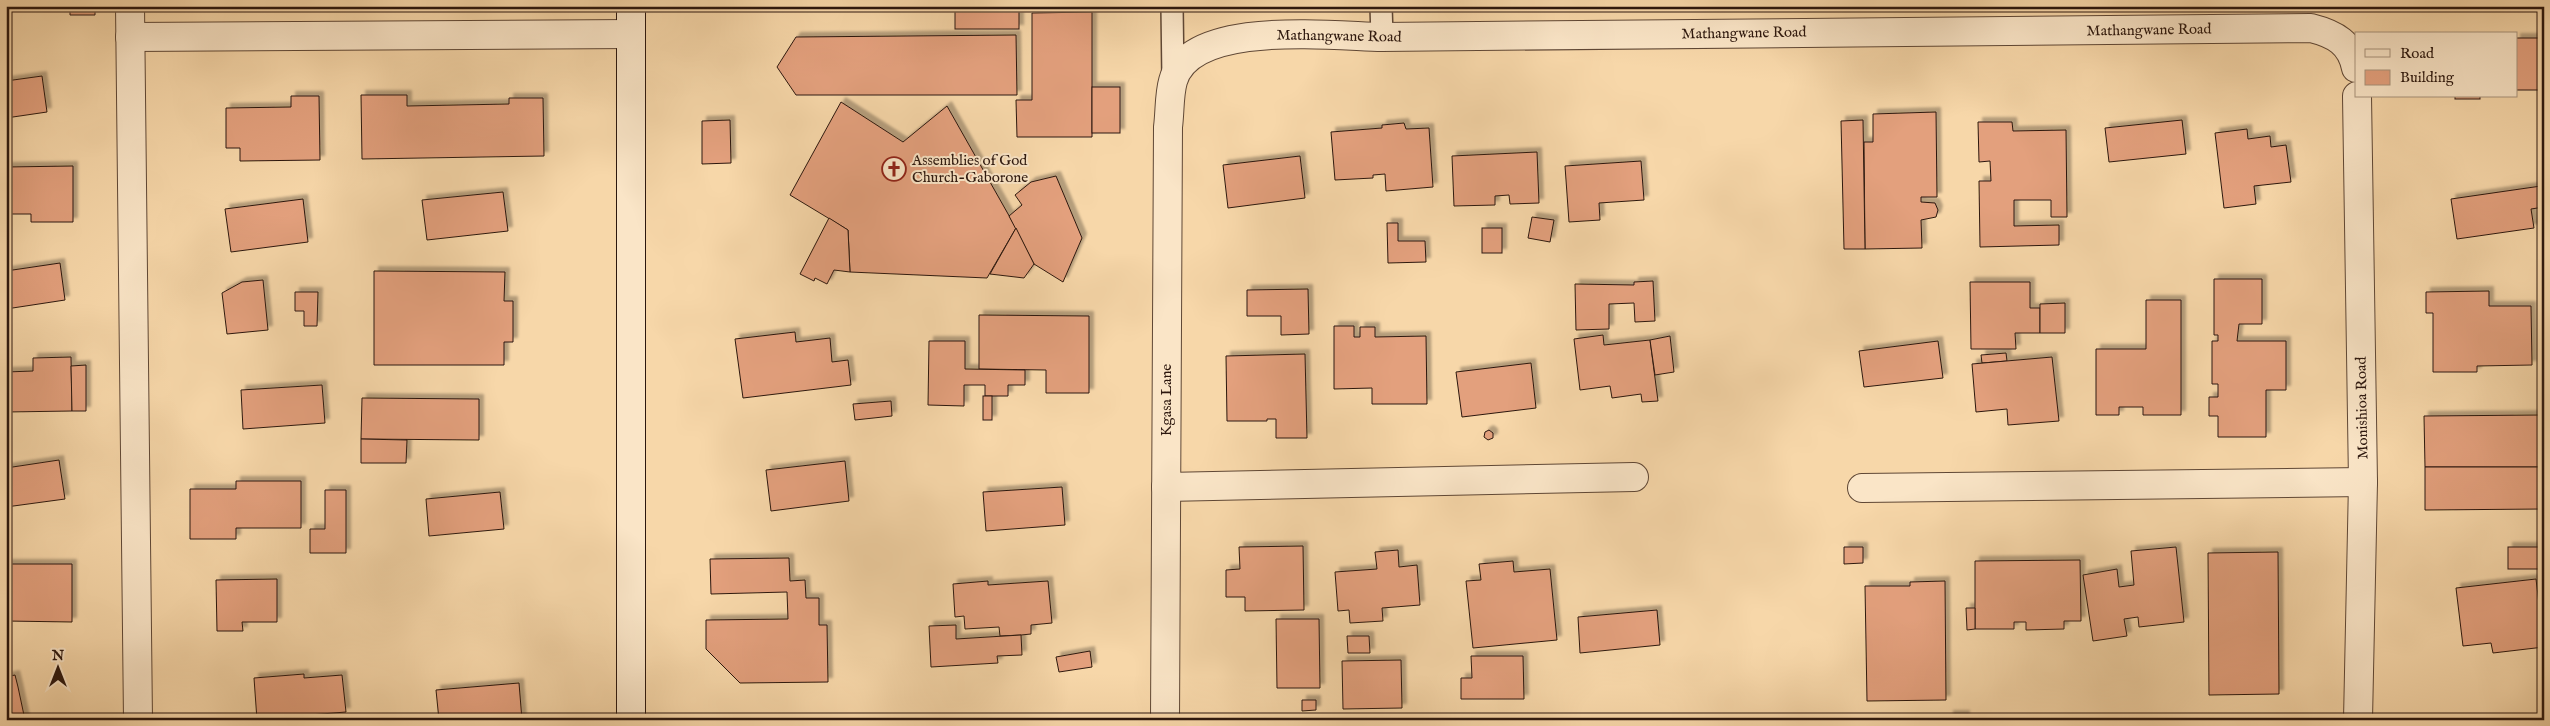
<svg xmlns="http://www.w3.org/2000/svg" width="2550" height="726" font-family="'IM FELL English',serif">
<defs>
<filter id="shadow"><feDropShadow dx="4.5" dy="-4.5" stdDeviation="1" flood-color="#0004"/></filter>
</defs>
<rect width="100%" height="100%" fill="#f7d7a9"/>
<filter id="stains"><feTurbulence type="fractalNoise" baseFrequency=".004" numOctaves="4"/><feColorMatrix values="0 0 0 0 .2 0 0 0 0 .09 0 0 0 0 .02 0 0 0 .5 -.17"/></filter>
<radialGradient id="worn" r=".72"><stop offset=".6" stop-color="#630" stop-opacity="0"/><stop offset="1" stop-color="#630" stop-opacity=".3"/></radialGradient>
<g fill="#e3a07d" stroke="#2c170e" filter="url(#shadow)">
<path d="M 6,6 L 95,6 L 95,15 L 70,15 L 70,9 L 6,9 Z"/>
<rect x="955" y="7" width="64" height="22"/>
<path d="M 1092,12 L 1092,137 L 1017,137 L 1016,100 L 1032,100 L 1032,13 Z"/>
<path d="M 1016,35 L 1017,95 L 796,95 L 777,67 L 796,37 Z"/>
<rect x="2516" y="38" width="28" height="52"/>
<path d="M 42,76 L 47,112 L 6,118 L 6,81 Z"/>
<rect x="1092" y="87" width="28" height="46"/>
<path d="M 361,95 L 407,95 L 407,106 L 509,104 L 509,98 L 543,98 L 544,156 L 362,159 Z"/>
<path d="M 291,96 L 319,96 L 320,160 L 240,161 L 240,148 L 226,148 L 226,108 L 291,107 Z"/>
<rect x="2455" y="96" width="25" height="3"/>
<path d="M 841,102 L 903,142 L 947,106 L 1016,228 L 987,278 L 850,272 L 848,230 L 790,195 Z"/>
<path d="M 1936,112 L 1937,197 L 1921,197 L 1921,202 L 1935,203 L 1938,210 L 1936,217 L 1921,220 L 1922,248 L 1865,249 L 1864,142 L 1873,142 L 1873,114 Z"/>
<path d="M 730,120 L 731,163 L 702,164 L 702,121 Z"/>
<path d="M 1863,120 L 1865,249 L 1844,249 L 1841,121 Z"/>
<path d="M 2182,120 L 2186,154 L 2109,162 L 2105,128 Z"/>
<path d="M 1978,122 L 2012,122 L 2013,131 L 2066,130 L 2067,217 L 2051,217 L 2051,200 L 2014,200 L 2014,226 L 2059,225 L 2059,245 L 1980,247 L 1979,181 L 1991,181 L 1990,161 L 1979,162 Z"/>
<path d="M 1404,123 L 1406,129 L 1429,128 L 1433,187 L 1386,191 L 1385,174 L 1373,175 L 1373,178 L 1335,180 L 1331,132 L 1382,128 L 1382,125 Z"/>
<path d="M 2247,129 L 2248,139 L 2270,136 L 2271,147 L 2286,145 L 2291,182 L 2254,186 L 2256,204 L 2224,208 L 2215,133 Z"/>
<path d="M 1537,152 L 1539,203 L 1510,204 L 1509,195 L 1495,196 L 1495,205 L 1454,206 L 1452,156 Z"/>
<path d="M 1300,156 L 1305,198 L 1228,208 L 1223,165 Z"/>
<path d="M 1641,161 L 1644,200 L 1599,203 L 1600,220 L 1569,222 L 1565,166 Z"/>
<path d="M 73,166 L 73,222 L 31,222 L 31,214 L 6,214 L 6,167 Z"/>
<path d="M 1056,176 L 1082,238 L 1063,282 L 1034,264 L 1009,216 L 1022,205 L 1015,195 L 1031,182 Z"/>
<path d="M 2541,186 L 2544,207 L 2531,209 L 2534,228 L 2457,239 L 2451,199 Z"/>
<path d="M 503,192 L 508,231 L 427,240 L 422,200 Z"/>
<path d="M 303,199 L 308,242 L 231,252 L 225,209 Z"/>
<path d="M 1532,217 L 1554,220 L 1550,242 L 1528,238 Z"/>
<path d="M 829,218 L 848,230 L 850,272 L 834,270 L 827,284 L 815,278 L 814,281 L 800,274 Z"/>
<path d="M 1387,223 L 1398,223 L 1398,241 L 1425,241 L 1426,262 L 1388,263 Z"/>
<path d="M 1016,228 L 1034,264 L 1024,278 L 990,274 Z"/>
<rect x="1482" y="228" width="20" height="25"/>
<path d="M 60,263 L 65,300 L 6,309 L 6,271 Z"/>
<path d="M 374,271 L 505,272 L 504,301 L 513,301 L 513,342 L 504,342 L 504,365 L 374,365 Z"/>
<path d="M 2214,279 L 2262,279 L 2262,324 L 2239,324 L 2237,341 L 2286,341 L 2286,390 L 2266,390 L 2266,437 L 2218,437 L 2218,416 L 2209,416 L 2209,397 L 2218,397 L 2218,384 L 2212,384 L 2212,341 L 2218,341 L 2218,335 L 2214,335 Z"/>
<path d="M 263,280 L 268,330 L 227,334 L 222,293 L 242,282 Z"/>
<path d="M 1653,281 L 1655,321 L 1635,322 L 1634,303 L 1609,304 L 1609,329 L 1576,330 L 1575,284 L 1634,285 L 1634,282 Z"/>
<path d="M 1970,282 L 2030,282 L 2030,308 L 2040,308 L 2040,333 L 2015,333 L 2016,349 L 1971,349 Z"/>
<path d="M 1308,289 L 1309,334 L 1281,335 L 1281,316 L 1247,316 L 1247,290 Z"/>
<path d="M 2489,291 L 2489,306 L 2531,306 L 2532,365 L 2477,366 L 2477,372 L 2433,372 L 2433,313 L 2426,313 L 2426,292 Z"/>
<path d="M 295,292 L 318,292 L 317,326 L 304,326 L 304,311 L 295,311 Z"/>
<path d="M 2146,300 L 2181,300 L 2181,415 L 2143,415 L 2143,407 L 2119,407 L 2119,415 L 2096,415 L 2096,349 L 2146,349 Z"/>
<path d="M 2065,303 L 2065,333 L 2040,333 L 2040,304 Z"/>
<path d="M 979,315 L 1089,316 L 1089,393 L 1046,393 L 1046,370 L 979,369 Z"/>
<path d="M 1334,326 L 1354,326 L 1354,337 L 1360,337 L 1360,327 L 1375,327 L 1375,337 L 1426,336 L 1427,404 L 1372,404 L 1372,388 L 1334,389 Z"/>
<path d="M 795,332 L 796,342 L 830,338 L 832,362 L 848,360 L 851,385 L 743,398 L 735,339 Z"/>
<path d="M 1603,335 L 1604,345 L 1650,340 L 1658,401 L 1642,402 L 1641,394 L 1612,398 L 1610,386 L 1580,390 L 1574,339 Z"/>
<path d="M 1670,336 L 1674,372 L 1655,375 L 1650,340 Z"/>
<path d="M 929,341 L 965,341 L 965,369 L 1025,370 L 1025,385 L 1008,385 L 1008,396 L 985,396 L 985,385 L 964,385 L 964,406 L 928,405 Z"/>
<path d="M 1938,341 L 1943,378 L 1864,387 L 1859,351 Z"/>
<path d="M 2006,353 L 2007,361 L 1982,363 L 1981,355 Z"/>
<path d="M 1305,354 L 1307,438 L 1276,438 L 1276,419 L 1267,419 L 1267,421 L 1227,421 L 1226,356 Z"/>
<path d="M 71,357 L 72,411 L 6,412 L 6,372 L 33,371 L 33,358 Z"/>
<path d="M 2052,357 L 2059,421 L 2008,425 L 2007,409 L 1976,412 L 1972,364 Z"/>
<path d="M 1531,363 L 1536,408 L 1462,417 L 1456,372 Z"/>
<path d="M 86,365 L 86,411 L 72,411 L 71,366 Z"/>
<path d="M 322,385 L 325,423 L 243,429 L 241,390 Z"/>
<rect x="983" y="396" width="9" height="24"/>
<path d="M 362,398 L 479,399 L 479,440 L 361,439 Z"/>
<path d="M 891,401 L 892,416 L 855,420 L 853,404 Z"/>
<path d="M 2544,415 L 2544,467 L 2425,467 L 2424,416 Z"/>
<path d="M 1489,430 L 1493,433 L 1493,438 L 1488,440 L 1484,437 L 1485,432 Z"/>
<path d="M 361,439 L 407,440 L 406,463 L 361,463 Z"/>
<path d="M 59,460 L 65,499 L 6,507 L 6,468 Z"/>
<path d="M 845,461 L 849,501 L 771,511 L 766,470 Z"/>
<path d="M 2425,467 L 2544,467 L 2544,509 L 2425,510 Z"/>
<path d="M 236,481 L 301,481 L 301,528 L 236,528 L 236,539 L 190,539 L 190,489 L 236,489 Z"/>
<path d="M 1062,487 L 1065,525 L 986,531 L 983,492 Z"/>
<path d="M 325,490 L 346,490 L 346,553 L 310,553 L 310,529 L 325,529 Z"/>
<path d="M 500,492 L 504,529 L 429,536 L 426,499 Z"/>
<path d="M 1303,546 L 1304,610 L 1245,611 L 1245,597 L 1226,597 L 1226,570 L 1240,569 L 1239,547 Z"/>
<path d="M 1844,547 L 1863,547 L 1863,563 L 1844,564 Z"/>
<path d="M 2176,547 L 2184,622 L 2139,627 L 2138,617 L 2124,619 L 2127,636 L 2093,641 L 2083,575 L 2117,569 L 2119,587 L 2134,585 L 2131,551 Z"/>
<rect x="2508" y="547" width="36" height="22"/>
<path d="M 1398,550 L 1399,567 L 1417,565 L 1420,605 L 1382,608 L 1383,621 L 1350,623 L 1349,610 L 1338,611 L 1335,572 L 1377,569 L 1375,552 Z"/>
<path d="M 2278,552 L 2279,694 L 2209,695 L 2208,553 Z"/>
<path d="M 789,558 L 790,581 L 805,580 L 806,598 L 819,598 L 819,625 L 827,625 L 828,682 L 740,683 L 706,649 L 706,620 L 788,619 L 787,592 L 711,594 L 710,559 Z"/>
<path d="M 2080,560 L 2081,621 L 2064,621 L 2064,629 L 2026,630 L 2026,622 L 2014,622 L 2014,629 L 1975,629 L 1975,561 Z"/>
<path d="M 1513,561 L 1514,572 L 1550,569 L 1557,640 L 1473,648 L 1466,581 L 1481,580 L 1479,564 Z"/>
<path d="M 6,564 L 72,564 L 72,622 L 6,621 Z"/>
<path d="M 277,579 L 277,622 L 242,622 L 243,631 L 217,631 L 216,580 Z"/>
<path d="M 2536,579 L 2544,647 L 2493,653 L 2491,643 L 2463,646 L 2456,588 Z"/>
<path d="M 988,581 L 988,585 L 1048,581 L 1052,623 L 1031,625 L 1031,634 L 1021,635 L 1000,636 L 999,627 L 965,629 L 964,616 L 955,617 L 953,584 Z"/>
<path d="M 1945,581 L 1946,700 L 1867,701 L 1865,586 L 1910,586 L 1910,582 Z"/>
<path d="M 1966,608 L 1975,608 L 1975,629 L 1967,630 Z"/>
<path d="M 1657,610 L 1660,645 L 1580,653 L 1578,617 Z"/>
<path d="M 1276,619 L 1319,619 L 1320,688 L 1277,688 Z"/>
<path d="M 956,625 L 956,639 L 1021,635 L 1022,655 L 997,656 L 998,663 L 931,667 L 929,626 Z"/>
<path d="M 1347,636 L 1369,636 L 1370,653 L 1348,653 Z"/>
<path d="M 1090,651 L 1092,667 L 1059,672 L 1056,657 Z"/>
<path d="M 1471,656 L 1523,656 L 1524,699 L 1461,699 L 1461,678 L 1472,678 Z"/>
<path d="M 1401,660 L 1402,708 L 1343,709 L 1342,661 Z"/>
<path d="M 304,674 L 304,678 L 342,675 L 346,712 L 297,716 L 298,720 L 257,720 L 254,678 Z"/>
<path d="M 15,675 L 18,687 L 25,720 L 6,720 L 6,677 Z"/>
<path d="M 519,683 L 522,720 L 439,720 L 436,690 Z"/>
<path d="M 1302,700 L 1316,700 L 1316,710 L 1302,711 Z"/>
<rect x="1949" y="715" width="16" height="5"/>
</g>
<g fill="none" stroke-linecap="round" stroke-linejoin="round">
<g stroke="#5f4735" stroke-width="24">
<g id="lane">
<path d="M 1172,6 L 1173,80"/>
<path d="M 1381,6 L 1382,37"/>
</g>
</g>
<g stroke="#5f4735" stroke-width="30">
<g id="street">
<path d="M 130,6 L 138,720"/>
<path d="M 130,37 L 631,34"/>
<path d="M 2357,96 L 2363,482 L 2358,720"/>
<path d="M 1166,487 L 1634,477"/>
<path d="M 1862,488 L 2363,482"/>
<path d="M 1165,720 L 1168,127 C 1170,112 1169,95 1173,81 C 1190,19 1332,36 1382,37 L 2311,28 C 2335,34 2351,43 2356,68"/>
</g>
</g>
<g stroke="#2c170e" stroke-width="30">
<path id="secondary" d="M 631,6 L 631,720"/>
</g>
<use href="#lane" stroke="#fae5c7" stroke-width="21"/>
<use href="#street" stroke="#fae5c7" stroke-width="28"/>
<use href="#secondary" stroke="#fae5c7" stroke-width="28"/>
</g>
<defs>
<g id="church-ring" transform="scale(1.25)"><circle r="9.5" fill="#fae5c7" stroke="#8f2418" stroke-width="1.5"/><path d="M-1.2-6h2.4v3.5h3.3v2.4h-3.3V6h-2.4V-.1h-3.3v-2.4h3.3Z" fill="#8f2418"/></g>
</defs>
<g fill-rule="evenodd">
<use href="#church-ring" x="894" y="169"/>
</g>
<g text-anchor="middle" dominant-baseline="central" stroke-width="4" stroke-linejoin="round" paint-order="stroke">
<g font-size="15" fill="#2c170e" stroke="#fae5c7">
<text transform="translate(2149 30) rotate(-1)">Mathangwane Road</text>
<text transform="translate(1744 33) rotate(-1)">Mathangwane Road</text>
<text transform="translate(1339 36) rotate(1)">Mathangwane Road</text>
<text transform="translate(1166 400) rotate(-90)">Kgasa Lane</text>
<text transform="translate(2362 408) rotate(-91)">Monishioa Road</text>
</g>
<g font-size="15" fill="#2c170e" stroke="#fae5c7" text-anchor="start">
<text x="912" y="160">Assemblies of God<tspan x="912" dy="17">Church-Gaborone</tspan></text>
</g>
</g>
<rect width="2550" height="726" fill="none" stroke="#f7d7a9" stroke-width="25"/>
<rect x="8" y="8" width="2535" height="711" fill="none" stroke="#2c170e" stroke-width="2.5"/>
<rect x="12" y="12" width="2525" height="701" fill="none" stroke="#2c170e"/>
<rect x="2355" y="32" width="162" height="65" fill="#fae5c7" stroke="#a8937d"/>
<rect x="2365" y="49" width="25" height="8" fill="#fae5c7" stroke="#a8937d"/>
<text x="2400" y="58" font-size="15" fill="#2c170e">Road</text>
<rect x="2365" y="70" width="25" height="15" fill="#e3a07d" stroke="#a8937d"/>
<text x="2400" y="82" font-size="15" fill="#2c170e">Building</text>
<g transform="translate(58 668)" stroke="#fae5c7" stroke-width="4" paint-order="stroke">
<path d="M0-4L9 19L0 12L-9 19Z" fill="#2c170e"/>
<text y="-8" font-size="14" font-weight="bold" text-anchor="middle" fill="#2c170e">N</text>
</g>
<rect width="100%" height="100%" filter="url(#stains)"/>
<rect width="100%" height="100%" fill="url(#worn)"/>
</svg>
